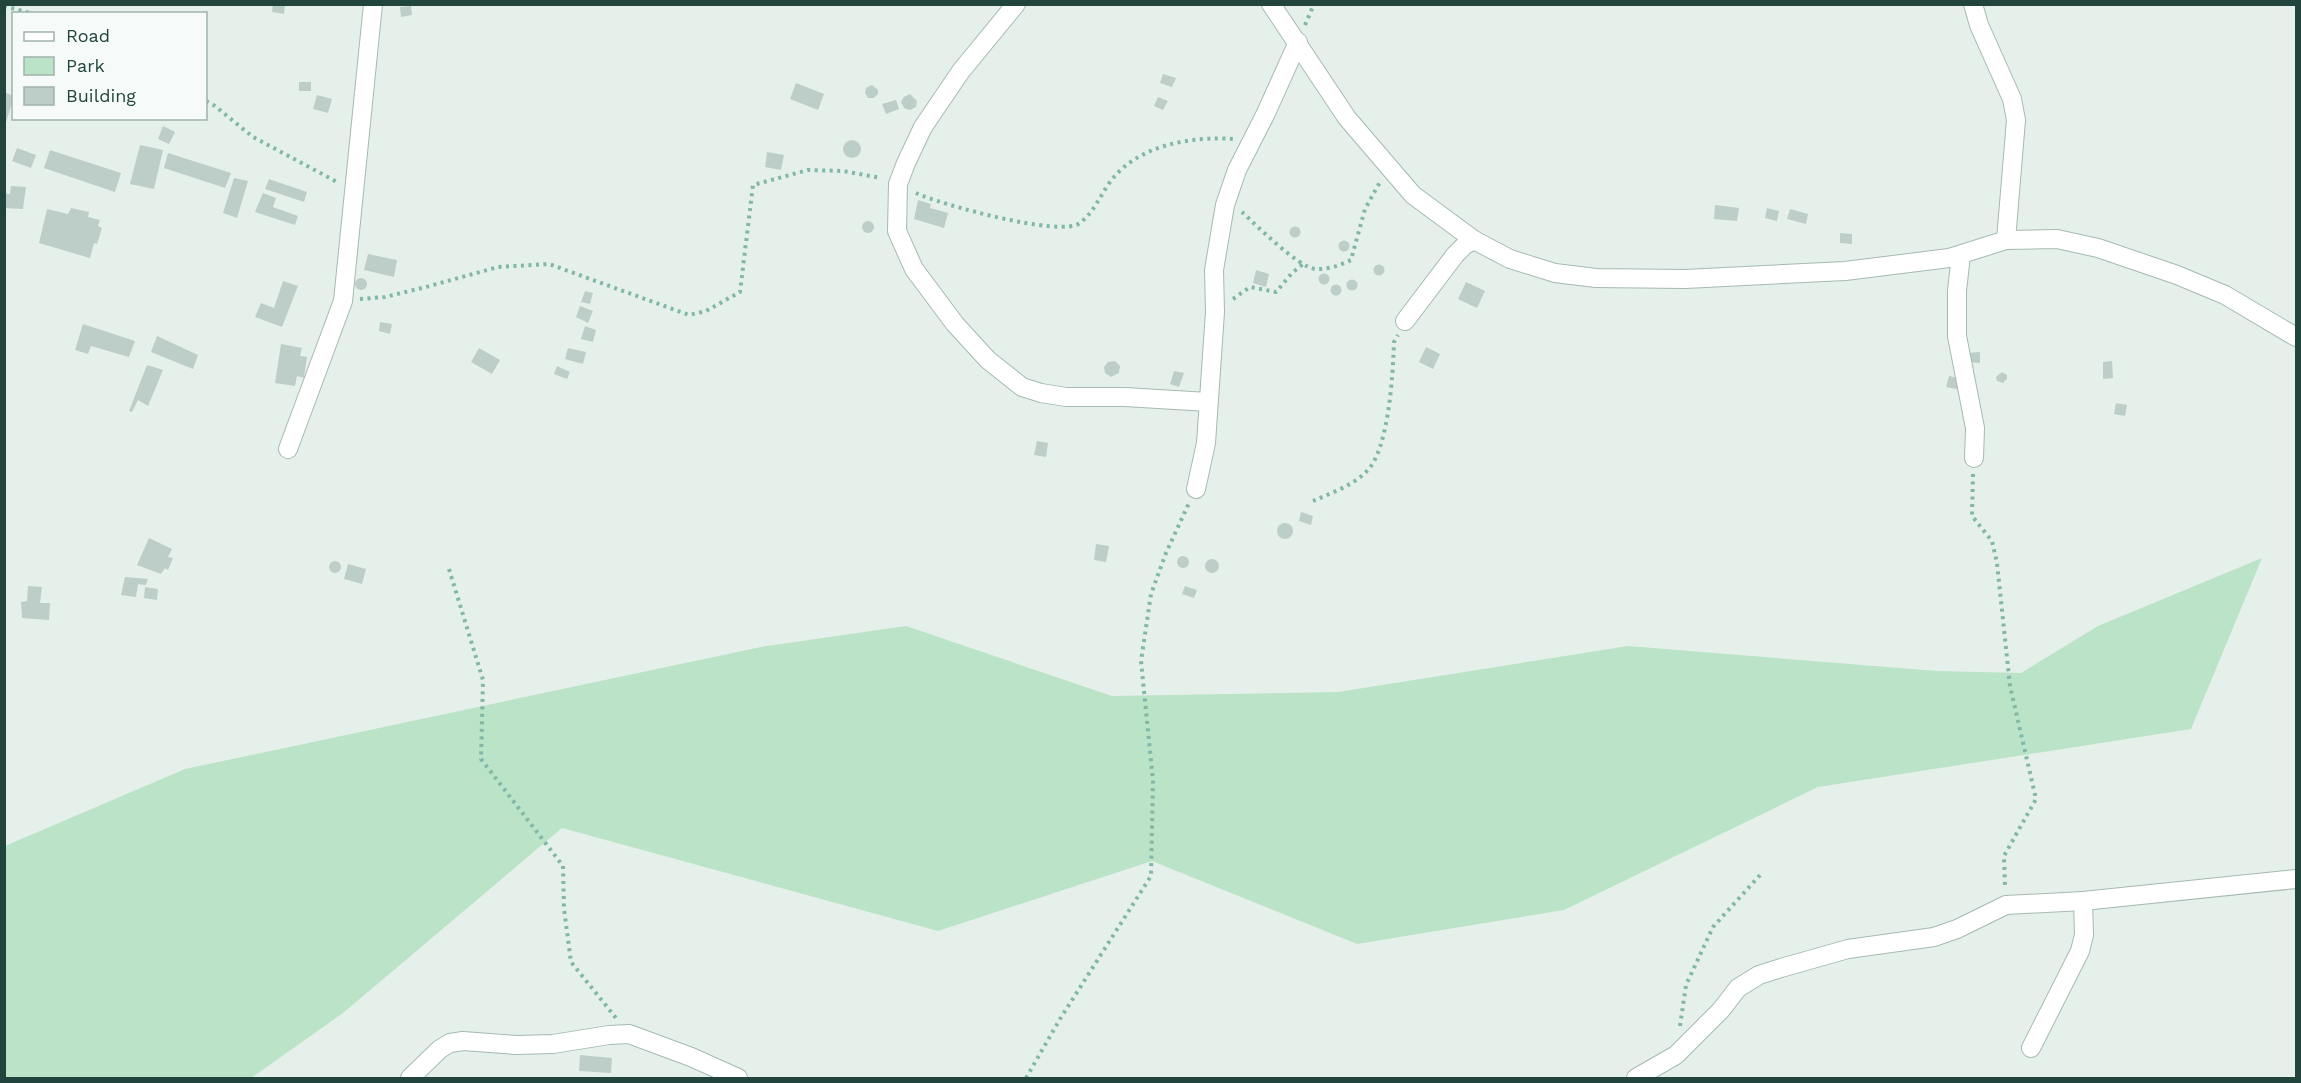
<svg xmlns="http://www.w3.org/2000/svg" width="2301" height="1083" font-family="'Work Sans',sans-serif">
<rect width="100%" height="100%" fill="#e5f0eb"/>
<path fill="#bbe3c7" d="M 2262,558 L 2191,729 L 1818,787 L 1564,910 L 1357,944 L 1152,861 L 938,931 L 562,828 L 343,1013 L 251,1078 L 5,1078 L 5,846 L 185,769 L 761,647 L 906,626 L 1112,696 L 1338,692 L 1628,646 L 1937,671 L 2021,673 L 2098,626 Z"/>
<g fill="#bccec7">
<path d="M 273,4 L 285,4 L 284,14 L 272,12 Z"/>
<path d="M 411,6 L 412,15 L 401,17 L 400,7 Z"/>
<path d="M 1163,74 L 1176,78 L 1172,87 L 1160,83 Z"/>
<rect x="299" y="82" width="12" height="9"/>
<path d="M 796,83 L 824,94 L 818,110 L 790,99 Z"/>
<path d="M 872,85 L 878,90 L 878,94 L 874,98 L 868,98 L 865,93 L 866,88 Z"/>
<path d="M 4,92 L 14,96 L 5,126 L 4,126 Z"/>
<path d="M 910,94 L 917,101 L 916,107 L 910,110 L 904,108 L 901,102 L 904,97 Z"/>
<path d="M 317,95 L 332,99 L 328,113 L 313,109 Z"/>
<path d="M 1158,97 L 1168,101 L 1163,110 L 1154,106 Z"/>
<path d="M 896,100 L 899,109 L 886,114 L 882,104 Z"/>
<path d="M 163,126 L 175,132 L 169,144 L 158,139 Z"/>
<circle cx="852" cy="149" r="9"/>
<path d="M 140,145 L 163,150 L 154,189 L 130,184 Z"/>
<path d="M 17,148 L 36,155 L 31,168 L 12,161 Z"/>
<path d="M 50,150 L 121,173 L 115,192 L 44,168 Z"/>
<path d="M 767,152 L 784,155 L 781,170 L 765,167 Z"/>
<path d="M 168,153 L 231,173 L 225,188 L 164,168 Z"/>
<path d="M 234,178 L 248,181 L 237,218 L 223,213 Z"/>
<path d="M 269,179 L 307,192 L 304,202 L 265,189 Z"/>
<path d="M 11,186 L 26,187 L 23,209 L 4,208 L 4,193 L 10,194 Z"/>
<path d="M 263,193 L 276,198 L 273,207 L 298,216 L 295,225 L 255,212 Z"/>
<path d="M 918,200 L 931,204 L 930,208 L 948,213 L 944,228 L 914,219 Z"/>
<path d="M 1715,205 L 1739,208 L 1737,221 L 1714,219 Z"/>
<path d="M 71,208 L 89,212 L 88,217 L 100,220 L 98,226 L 102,228 L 97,244 L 94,243 L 90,258 L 39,243 L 47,209 L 68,214 Z"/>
<path d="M 1767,208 L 1779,211 L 1777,221 L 1765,218 Z"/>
<path d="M 1790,209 L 1808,214 L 1806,224 L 1787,219 Z"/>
<circle cx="868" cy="227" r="6"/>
<circle cx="1295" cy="232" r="5.5"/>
<path d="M 1840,233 L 1852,234 L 1852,244 L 1840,243 Z"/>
<circle cx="1344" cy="246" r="5.5"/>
<path d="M 368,254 L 397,260 L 394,277 L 364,270 Z"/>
<circle cx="1379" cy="270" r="5.5"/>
<path d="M 1256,270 L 1269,274 L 1266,287 L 1253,283 Z"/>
<circle cx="1324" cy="279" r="5.5"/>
<circle cx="361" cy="284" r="6"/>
<circle cx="1352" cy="285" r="5.5"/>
<path d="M 283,281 L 298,286 L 282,327 L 255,317 L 261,303 L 274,308 Z"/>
<path d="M 1466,282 L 1485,291 L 1477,308 L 1458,299 Z"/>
<circle cx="1336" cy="290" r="5.5"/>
<path d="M 585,291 L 593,293 L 590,304 L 581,302 Z"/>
<path d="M 580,306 L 593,311 L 588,323 L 576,317 Z"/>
<path d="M 380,322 L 392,324 L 390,334 L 379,331 Z"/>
<path d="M 83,324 L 135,341 L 129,357 L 91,346 L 88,354 L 75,350 Z"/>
<path d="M 585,326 L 596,330 L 593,342 L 581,339 Z"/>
<path d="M 157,336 L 198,355 L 193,369 L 151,352 Z"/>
<path d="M 281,344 L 302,348 L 300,356 L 307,357 L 304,378 L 297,376 L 295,386 L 275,383 Z"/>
<path d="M 1426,347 L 1440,354 L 1433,369 L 1419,362 Z"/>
<path d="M 479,348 L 500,360 L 492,374 L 471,362 Z"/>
<path d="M 568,348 L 586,352 L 583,364 L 565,359 Z"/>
<path d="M 1980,352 L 1980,363 L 1969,362 L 1968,353 Z"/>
<path d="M 1115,361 L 1120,366 L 1119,373 L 1111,377 L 1105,373 L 1104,367 L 1108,362 Z"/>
<path d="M 2112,361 L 2113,378 L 2103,379 L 2103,362 Z"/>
<path d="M 147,365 L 163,370 L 148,406 L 138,400 L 132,412 L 129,411 Z"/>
<path d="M 557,366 L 570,372 L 567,379 L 554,374 Z"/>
<path d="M 1174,371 L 1184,373 L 1179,387 L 1170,384 Z"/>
<path d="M 2002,372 L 2007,375 L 2007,379 L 2003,383 L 1997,381 L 1996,377 Z"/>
<path d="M 1949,376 L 1959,378 L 1957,389 L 1946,387 Z"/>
<path d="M 2116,403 L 2127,405 L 2125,416 L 2114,414 Z"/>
<path d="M 1037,441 L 1048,443 L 1046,457 L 1034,455 Z"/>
<path d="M 1301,512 L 1313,516 L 1311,525 L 1299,521 Z"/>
<circle cx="1285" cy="531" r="8"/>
<path d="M 149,538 L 172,549 L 168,557 L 173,558 L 168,570 L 165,568 L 161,574 L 137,565 Z"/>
<path d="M 1096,544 L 1109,546 L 1106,562 L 1094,560 Z"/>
<circle cx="1183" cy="562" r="6"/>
<circle cx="1212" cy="566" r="7"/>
<circle cx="335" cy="567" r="6"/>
<path d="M 348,564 L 366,569 L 362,584 L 344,579 Z"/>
<path d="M 125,577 L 148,579 L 146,585 L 138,584 L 136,597 L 121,595 Z"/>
<path d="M 28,586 L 42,587 L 40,603 L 50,603 L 49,620 L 22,618 L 21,602 L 27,601 Z"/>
<path d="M 1185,586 L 1197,590 L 1194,598 L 1182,594 Z"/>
<path d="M 145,587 L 158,589 L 157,600 L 144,598 Z"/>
<path d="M 580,1055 L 612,1058 L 611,1073 L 579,1071 Z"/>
</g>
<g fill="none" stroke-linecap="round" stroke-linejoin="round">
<g stroke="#a6b9b3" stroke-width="20">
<g id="street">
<path d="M 1016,4 L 961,71 L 923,127 L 906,163 L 898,184 L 897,231 L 914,269 L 955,324 L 988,360 L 1022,387 L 1041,393 L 1066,397 L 1125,397 L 1208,402"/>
<path d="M 1271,4 L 1347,118 L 1413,195 L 1474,240 L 1510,259 L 1555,273 L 1596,278 L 1685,279 L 1845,271 L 1949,258 L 2006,240 L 2057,239 L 2098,248 L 2177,275 L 2225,295 L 2296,337"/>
<path d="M 1973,4 L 1979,25 L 2012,99 L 2016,120 L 2006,240"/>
<path d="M 1961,255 L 1957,291 L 1957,336 L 1975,428 L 1974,458"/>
<path d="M 1405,321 L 1455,255 L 1465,245 L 1474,240"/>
<path d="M 288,449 L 343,301 L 373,4"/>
<path d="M 1196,489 L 1206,443 L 1215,312 L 1214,270 L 1225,205 L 1237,170 L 1266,113 L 1298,42"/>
<path d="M 2031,1048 L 2080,951 L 2084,935 L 2083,901"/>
<path d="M 410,1078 L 440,1049 L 450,1043 L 463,1041 L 516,1045 L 553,1044 L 609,1035 L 629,1034 L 691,1057 L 738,1078"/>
<path d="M 1636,1078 L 1676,1055 L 1721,1010 L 1738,988 L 1759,975 L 1781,968 L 1848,949 L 1934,937 L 1957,929 L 2006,905 L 2083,901 L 2296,879"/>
</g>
</g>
<g stroke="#81b7a7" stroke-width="4" stroke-dasharray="3 4.5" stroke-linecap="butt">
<path d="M 4,6 L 33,14"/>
<path d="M 1305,25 L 1314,4"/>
<path d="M 206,101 L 215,106 L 253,137 L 339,183"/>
<path d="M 916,193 C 939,204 1061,238 1080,223 C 1094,212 1100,196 1110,182 C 1137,145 1191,136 1234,139"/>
<path d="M 1242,212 C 1257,226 1297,266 1315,269 C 1327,270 1341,265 1351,260 L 1365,209 L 1380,182"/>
<path d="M 360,299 L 385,297 L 426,287 L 498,267 L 549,264 L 689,315 L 706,311 L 740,292 L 753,185 L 808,170 L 843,171 L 881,178"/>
<path d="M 1233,299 L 1250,287 L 1276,292 L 1292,273 L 1303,264"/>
<path d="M 1973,474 L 1972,516 L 1992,541 L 1997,563 L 2010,686 L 2036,799 L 2004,856 L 2005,887"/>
<path d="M 1313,501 C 1331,493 1352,486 1366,472 C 1389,451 1393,373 1394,342 L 1398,335"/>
<path d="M 449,569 L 483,680 L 481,759 L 563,866 L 564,909 L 571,962 L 616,1018"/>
<path d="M 1680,1026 L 1686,985 L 1713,927 L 1761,874"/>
<path d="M 1026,1078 L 1060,1019 L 1151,876 L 1153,781 L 1141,661 L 1151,594 L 1166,553 L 1189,503"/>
</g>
<use href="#street" stroke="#fff" stroke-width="18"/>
</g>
<rect width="2301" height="1083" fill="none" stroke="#21443c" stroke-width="12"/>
<rect x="12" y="12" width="195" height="108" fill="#f6fbf9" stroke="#a1b2ad" stroke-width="1.5"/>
<rect x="24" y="32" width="30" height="9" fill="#ffffff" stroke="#a1b2ad" stroke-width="1.5"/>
<text x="66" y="42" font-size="18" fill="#21443c">Road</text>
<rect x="24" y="57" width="30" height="18" fill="#bbe3c7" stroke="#a1b2ad" stroke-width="1.5"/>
<text x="66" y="72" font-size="18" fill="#21443c">Park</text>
<rect x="24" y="87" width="30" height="18" fill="#bccec7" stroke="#a1b2ad" stroke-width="1.5"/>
<text x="66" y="102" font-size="18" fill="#21443c">Building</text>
</svg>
